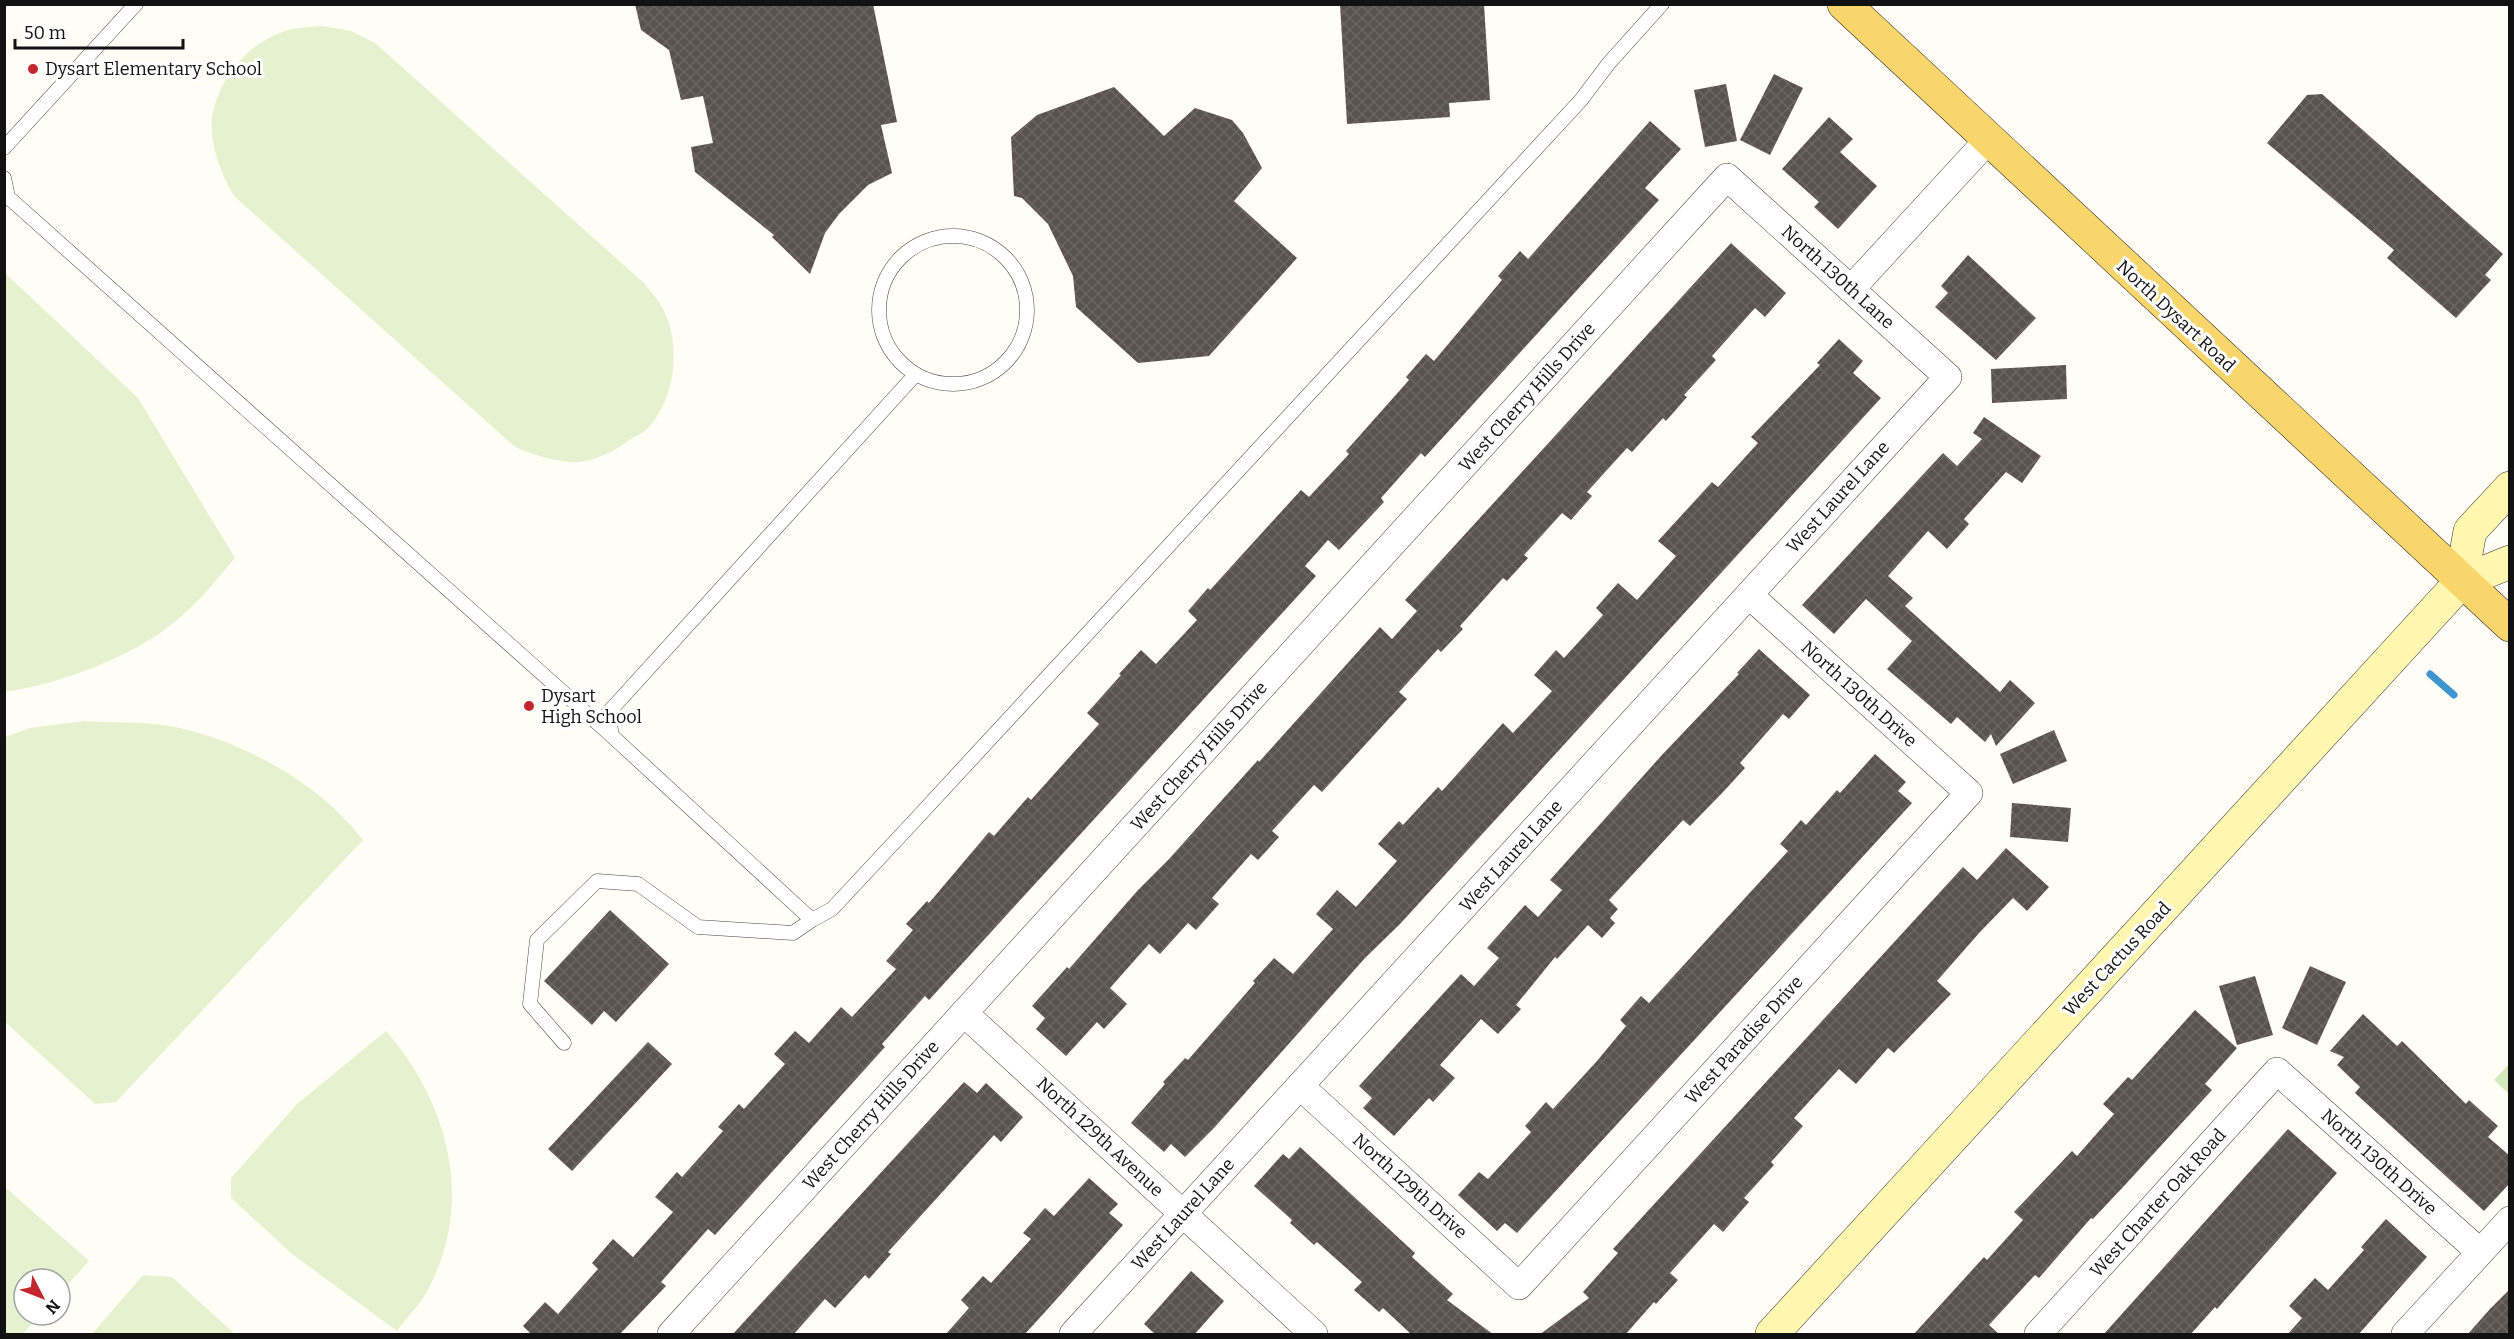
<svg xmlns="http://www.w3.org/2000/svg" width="2514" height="1339" font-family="Bitter,serif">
<defs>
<pattern id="building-cross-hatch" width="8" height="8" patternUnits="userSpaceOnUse" patternTransform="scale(1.5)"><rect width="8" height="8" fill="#5a524d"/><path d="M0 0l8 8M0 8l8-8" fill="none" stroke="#6d6662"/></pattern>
</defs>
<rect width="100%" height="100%" fill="#fffdf5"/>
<path fill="#d5ebbd" d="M 2509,1064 L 2509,1094 L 2494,1080 Z"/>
<g fill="#e6f2cf">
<path d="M 323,26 L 351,31 L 375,43 L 644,283 C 650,291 658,299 663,309 C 681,344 676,395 650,426 C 645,432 638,435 631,439 C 613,452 592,464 568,462 C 550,460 531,454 515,447 L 235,197 C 222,177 209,143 212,118 C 218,80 246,45 282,32 C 295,27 310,27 323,26 Z"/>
<path d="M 4,272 L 138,398 L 235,558 C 217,579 200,601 178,619 C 136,656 60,684 5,692 Z"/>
<path d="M 84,721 C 112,723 142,721 170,726 C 240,739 320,783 363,840 L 116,1102 L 95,1104 L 4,1021 L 5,737 L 30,728 Z"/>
<path d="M 386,1031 C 450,1104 476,1206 425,1295 C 417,1308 406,1318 397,1331 L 292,1254 L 231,1198 L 231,1178 L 297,1104 Z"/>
<path d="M 4,1186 L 89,1261 L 60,1293 L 60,1279 L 24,1279 L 24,1315 L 40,1315 L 23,1334 L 5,1334 Z"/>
<path d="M 143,1275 L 172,1277 L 235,1334 L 92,1334 Z"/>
</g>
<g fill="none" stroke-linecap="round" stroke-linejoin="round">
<path stroke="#3f96cf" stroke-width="7" d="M 2430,674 L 2454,695"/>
</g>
<g fill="url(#building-cross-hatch)">
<path d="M 635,4 L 873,4 L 897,122 L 881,125 L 892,173 L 868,185 L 839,214 L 825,233 L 810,274 L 772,237 L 774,235 L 695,172 L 691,147 L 713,143 L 703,96 L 681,100 L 669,50 L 641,30 Z"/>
<path d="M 1340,4 L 1484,4 L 1490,100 L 1449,103 L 1450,117 L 1347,124 Z"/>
<path d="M 1774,74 L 1803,88 L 1770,155 L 1740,140 Z"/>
<path d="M 1726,84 L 1737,141 L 1705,147 L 1694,90 Z"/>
<path d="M 1114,87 L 1164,136 L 1195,108 L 1232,120 L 1243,133 L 1262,168 L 1234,201 L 1297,258 L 1209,356 L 1138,363 L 1076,307 L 1073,276 L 1048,224 L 1022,198 L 1014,196 L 1011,137 L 1037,115 Z"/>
<path d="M 2322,94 L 2503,254 L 2485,275 L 2491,280 L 2456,318 L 2387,258 L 2394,250 L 2267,143 L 2307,95 Z"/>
<path d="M 1829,117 L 1853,139 L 1840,152 L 1877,186 L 1838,229 L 1814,207 L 1819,202 L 1782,169 Z"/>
<path d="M 1650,121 L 1681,149 L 1645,188 L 1659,200 L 1425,457 L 1421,453 L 1381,498 L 1384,502 L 1339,550 L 1328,540 L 1305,566 L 1316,576 L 929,1000 L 925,996 L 882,1044 L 885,1047 L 715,1235 L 708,1229 L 661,1282 L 666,1286 L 619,1335 L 532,1335 L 523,1326 L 545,1302 L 558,1314 L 598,1269 L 592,1263 L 613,1239 L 633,1257 L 673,1212 L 655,1197 L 677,1172 L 682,1177 L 723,1131 L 718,1127 L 739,1104 L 744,1109 L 785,1064 L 774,1054 L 795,1031 L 809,1043 L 841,1007 L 852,1017 L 896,969 L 886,961 L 913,930 L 906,924 L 927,901 L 929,903 L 989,832 L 994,836 L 1028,797 L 1031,800 L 1099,724 L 1087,713 L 1121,675 L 1119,674 L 1141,650 L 1156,664 L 1197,620 L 1188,611 L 1208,588 L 1210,590 L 1301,490 L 1309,497 L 1349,454 L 1346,451 L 1409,380 L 1406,377 L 1426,354 L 1434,361 L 1502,280 L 1498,276 L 1520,251 L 1528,259 Z"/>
<path d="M 1731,243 L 1786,293 L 1765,317 L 1755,308 L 1712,356 L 1716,360 L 1684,395 L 1687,397 L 1666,421 L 1663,418 L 1632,452 L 1627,448 L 1587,492 L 1592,496 L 1571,520 L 1562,513 L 1524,555 L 1528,558 L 1507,581 L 1503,578 L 1460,626 L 1463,629 L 1441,652 L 1438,649 L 1399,692 L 1407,699 L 1385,723 L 1322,792 L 1314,785 L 1272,831 L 1279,837 L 1258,860 L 1251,854 L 1212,898 L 1219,904 L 1196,930 L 1188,923 L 1160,954 L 1149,944 L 1110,988 L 1127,1004 L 1104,1029 L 1097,1022 L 1066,1056 L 1036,1029 L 1045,1018 L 1032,1006 L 1067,967 L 1069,969 L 1138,890 L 1169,859 L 1258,760 L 1259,762 L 1380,627 L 1392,639 L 1417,611 L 1405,600 Z"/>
<path d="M 1968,255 L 2036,318 L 1996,360 L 1935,307 L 1948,293 L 1941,286 Z"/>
<path d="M 1839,339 L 1863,361 L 1853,373 L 1881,398 L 1400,924 L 1365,958 L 1214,1128 L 1185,1157 L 1171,1144 L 1164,1152 L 1131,1123 L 1165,1084 L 1163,1082 L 1185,1058 L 1188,1060 L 1255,983 L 1253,981 L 1274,958 L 1293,974 L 1333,929 L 1316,914 L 1337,890 L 1356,907 L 1397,861 L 1378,844 L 1399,821 L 1403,825 L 1438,787 L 1442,791 L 1503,723 L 1513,733 L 1552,691 L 1534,675 L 1556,650 L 1564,658 L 1603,615 L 1596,608 L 1618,583 L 1637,600 L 1676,556 L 1658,541 L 1712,482 L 1718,487 L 1758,443 L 1751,437 L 1820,365 L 1817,363 Z"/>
<path d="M 2066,365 L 2067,399 L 1992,403 L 1991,369 Z"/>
<path d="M 1984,417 L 2041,456 L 2022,483 L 2006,472 L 1964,519 L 1969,524 L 1947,549 L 1928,531 L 1888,576 L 1913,598 L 1905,606 L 2000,692 L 2010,680 L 2035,703 L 1996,746 L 1991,734 L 1985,742 L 1957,717 L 1951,724 L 1887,669 L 1912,641 L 1866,599 L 1834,634 L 1802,605 L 1943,453 L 1957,466 L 1982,439 L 1973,433 Z"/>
<path d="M 1759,649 L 1810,695 L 1789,719 L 1783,714 L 1740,763 L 1745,768 L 1724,791 L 1690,826 L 1683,820 L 1609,900 L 1618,909 L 1610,918 L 1615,923 L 1602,938 L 1588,925 L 1557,959 L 1555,957 L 1516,1005 L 1521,1009 L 1498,1034 L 1481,1019 L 1440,1065 L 1455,1078 L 1433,1102 L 1429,1098 L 1394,1136 L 1363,1108 L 1372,1098 L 1359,1086 L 1461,974 L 1474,986 L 1499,958 L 1487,948 L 1525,905 L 1538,917 L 1562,890 L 1550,880 L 1661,756 L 1739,674 L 1737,673 Z"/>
<path d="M 2054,730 L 2067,761 L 2013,784 L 2000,754 Z"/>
<path d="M 1875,754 L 1906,782 L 1898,791 L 1912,803 L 1517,1233 L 1505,1223 L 1497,1231 L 1458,1195 L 1479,1172 L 1488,1179 L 1531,1132 L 1525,1126 L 1546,1102 L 1553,1109 L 1597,1061 L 1626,1026 L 1620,1020 L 1641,996 L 1649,1003 L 1788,851 L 1780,844 L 1801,820 L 1806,825 L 1837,790 L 1840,793 Z"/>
<path d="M 2012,803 L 2071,808 L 2068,842 L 2010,837 Z"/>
<path d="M 2006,848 L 2049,887 L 2027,911 L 2013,898 L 1980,932 L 1937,981 L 1951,994 L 1894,1053 L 1888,1048 L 1856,1084 L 1839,1069 L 1794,1118 L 1803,1126 L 1771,1162 L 1774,1165 L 1744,1198 L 1749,1202 L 1723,1232 L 1714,1224 L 1670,1273 L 1678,1280 L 1656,1304 L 1654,1302 L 1625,1335 L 1539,1335 L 1589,1298 L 1583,1292 L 1618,1253 L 1613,1249 L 1963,867 L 1977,880 Z"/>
<path d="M 610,910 L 669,964 L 616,1022 L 604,1011 L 592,1025 L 544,981 Z"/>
<path d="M 2310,966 L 2346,982 L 2317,1045 L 2282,1028 Z"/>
<path d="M 2255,976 L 2273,1035 L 2237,1045 L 2219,986 Z"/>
<path d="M 2195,1010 L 2237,1048 L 2205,1084 L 2212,1090 L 2124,1186 L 2093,1219 L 2091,1218 L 2039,1278 L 2035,1275 L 1989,1325 L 2000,1335 L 1913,1335 L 1984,1257 L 1987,1260 L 2023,1220 L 2014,1212 L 2072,1151 L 2077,1156 L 2114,1114 L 2103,1104 L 2128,1077 L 2132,1080 Z"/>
<path d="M 2363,1014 L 2397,1046 L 2402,1041 L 2466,1104 L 2469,1100 L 2498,1126 L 2488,1137 L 2510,1156 L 2510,1183 L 2484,1211 L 2355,1093 L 2360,1087 L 2337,1065 L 2344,1057 L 2330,1051 Z"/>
<path d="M 648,1042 L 672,1064 L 572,1171 L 548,1149 Z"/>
<path d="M 964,1082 L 977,1093 L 986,1083 L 1023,1117 L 1001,1142 L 994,1135 L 888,1252 L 891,1254 L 869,1279 L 865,1275 L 835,1308 L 825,1299 L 793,1335 L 732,1335 Z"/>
<path d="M 2288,1129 L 2337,1173 L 2217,1309 L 2215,1307 L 2190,1335 L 2103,1335 Z"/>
<path d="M 1300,1147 L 1415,1253 L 1412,1257 L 1453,1294 L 1447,1300 L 1494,1335 L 1412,1335 L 1383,1308 L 1379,1312 L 1354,1290 L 1362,1282 L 1317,1242 L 1314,1245 L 1290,1223 L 1292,1220 L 1254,1186 L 1283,1154 L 1289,1159 Z"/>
<path d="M 1089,1178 L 1118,1204 L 1109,1213 L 1123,1225 L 1045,1312 L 1024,1335 L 945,1335 L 969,1308 L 961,1300 L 983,1276 L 991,1283 L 1031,1239 L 1023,1233 L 1045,1208 L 1054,1216 Z"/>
<path d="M 2386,1219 L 2427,1257 L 2358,1335 L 2287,1335 L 2302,1318 L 2289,1306 L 2315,1278 L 2328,1290 L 2364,1250 L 2361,1247 Z"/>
<path d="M 1191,1271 L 1224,1301 L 1194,1335 L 1156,1335 L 1144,1324 Z"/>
<path d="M 2510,1289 L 2510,1335 L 2467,1335 L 2490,1309 Z"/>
</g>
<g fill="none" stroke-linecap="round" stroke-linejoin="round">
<g stroke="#444" stroke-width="15">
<g id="service">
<path d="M 4,148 L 136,4"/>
<path d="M 4,178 L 8,197 L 612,736"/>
<circle cx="953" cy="310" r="74"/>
<path d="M 915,375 L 608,713 L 612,736 L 812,920 L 832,909 L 916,819 L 1581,100 L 1609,63 L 1662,4"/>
<path d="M 564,1043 L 530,1004 L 537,940 L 597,881 L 638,884 L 698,927 L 793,933 L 812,920"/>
</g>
</g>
<g stroke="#444" stroke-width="28">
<g id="minor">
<path d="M 1851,289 L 1988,140"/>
<path d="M 964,1013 L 1314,1334"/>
<path d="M 1300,1086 L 1519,1286 L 1969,793 L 1749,595"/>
<path d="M 671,1334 L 1727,177 L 1948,377 L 1073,1334"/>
<path d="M 2038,1334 L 2277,1071 L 2480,1252"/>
<path d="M 2405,1334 L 2510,1220"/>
</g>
</g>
<g stroke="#333" stroke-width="34">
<g id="secondary">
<path d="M 2461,582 L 2470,531 L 2510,488"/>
<path d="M 1772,1334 L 2461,582 L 2510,562"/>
</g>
</g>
<g stroke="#222" stroke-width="34">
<path id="primary" d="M 1844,4 L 2510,625"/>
</g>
<use href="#service" stroke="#fff" stroke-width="14"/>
<use href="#minor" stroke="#fff" stroke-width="27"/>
<use href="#secondary" stroke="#fff6b0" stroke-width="33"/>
<use href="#primary" stroke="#f9d66b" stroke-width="33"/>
</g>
<g fill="#c4262e" stroke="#fff" stroke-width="2">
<circle cx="33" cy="69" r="6"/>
<circle cx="529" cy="706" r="6"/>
</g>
<g text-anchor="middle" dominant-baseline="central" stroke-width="6" stroke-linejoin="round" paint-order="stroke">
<g font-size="18" fill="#111" stroke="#fff" text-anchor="start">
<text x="45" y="69">Dysart Elementary School</text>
<text x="541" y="696">Dysart<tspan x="541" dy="21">High School</tspan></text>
</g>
<g font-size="18" fill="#111" stroke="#fff">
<text transform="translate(1838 277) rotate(42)">North 130th Lane</text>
<text transform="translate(2176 316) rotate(43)">North Dysart Road</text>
<text transform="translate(1527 397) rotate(-48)">West Cherry Hills Drive</text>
<text transform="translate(1838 497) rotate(-48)">West Laurel Lane</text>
<text transform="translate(1859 694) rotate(42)">North 130th Drive</text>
<text transform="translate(1199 756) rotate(-48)">West Cherry Hills Drive</text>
<text transform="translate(1511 856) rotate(-48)">West Laurel Lane</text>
<text transform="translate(2117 959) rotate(-47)">West Cactus Road</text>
<text transform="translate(1744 1040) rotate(-48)">West Paradise Drive</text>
<text transform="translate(871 1115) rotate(-48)">West Cherry Hills Drive</text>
<text transform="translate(1100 1137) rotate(43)">North 129th Avenue</text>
<text transform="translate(2379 1162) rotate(42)">North 130th Drive</text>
<text transform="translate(1410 1186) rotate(42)">North 129th Drive</text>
<text transform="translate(2158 1203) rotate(-48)">West Charter Oak Road</text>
<text transform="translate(1183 1214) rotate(-48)">West Laurel Lane</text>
</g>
</g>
<rect width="2514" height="1339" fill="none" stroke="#111111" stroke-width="12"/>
<g transform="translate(42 1297) rotate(132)"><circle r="28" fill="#ffffff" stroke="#a0a0a0" stroke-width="1.5"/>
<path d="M0-4.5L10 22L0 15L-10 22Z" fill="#c4262e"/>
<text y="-9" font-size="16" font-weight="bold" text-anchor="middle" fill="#111111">N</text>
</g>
<path d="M15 39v9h168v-9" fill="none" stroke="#111111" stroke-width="3"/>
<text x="24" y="39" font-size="18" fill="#111111" stroke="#ffffff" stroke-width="4.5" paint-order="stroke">50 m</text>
</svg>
